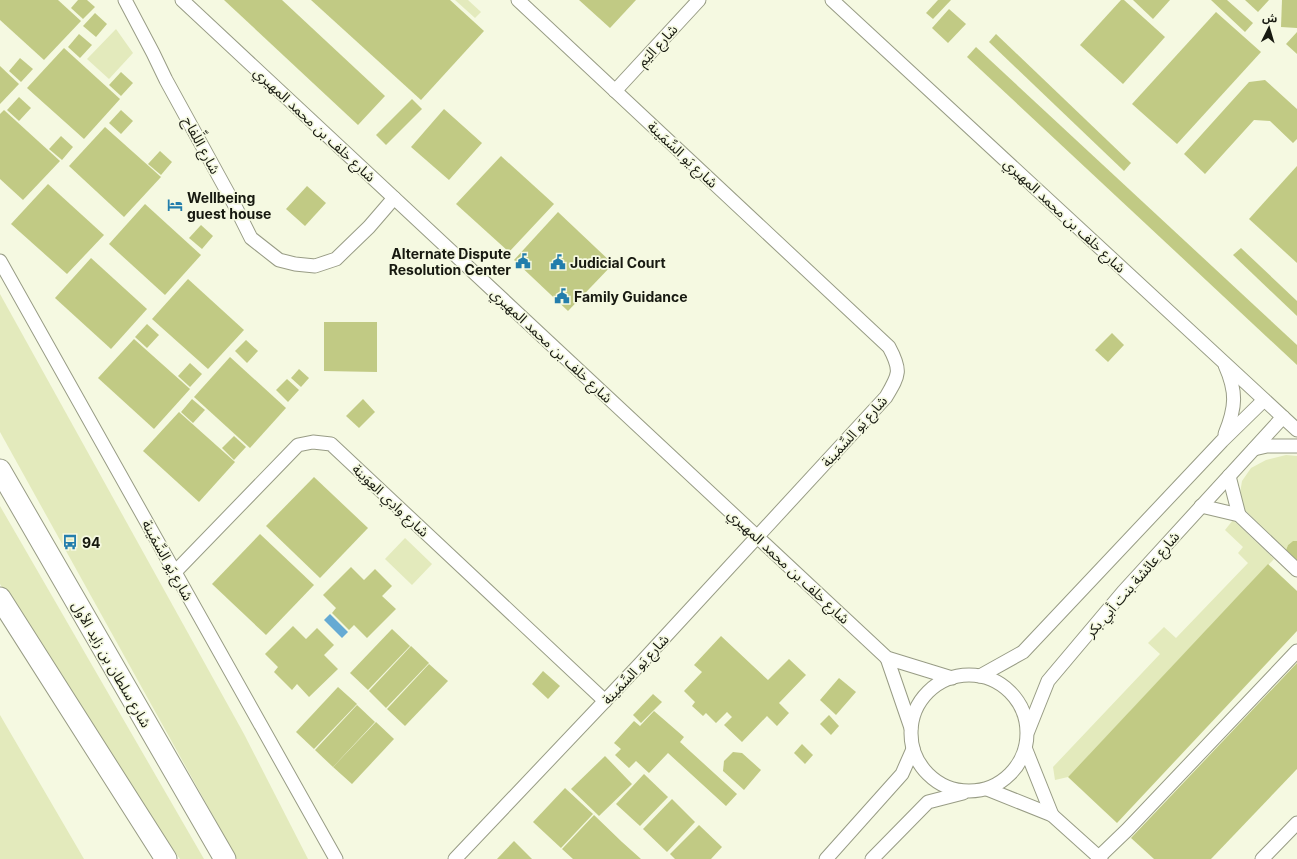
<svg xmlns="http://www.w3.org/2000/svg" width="1297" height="859" font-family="Inter,'Noto Sans Arabic',sans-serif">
<rect width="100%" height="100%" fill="#f5f9e1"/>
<g fill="#e3eabc">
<path d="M 455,0 L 468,0 L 481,12 L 475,18 Z"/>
<path d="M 116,29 L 133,53 L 109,79 L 87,59 Z"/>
<path d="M 0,294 L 244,734 L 308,859 L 237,859 L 0,432 Z"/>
<path d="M 1286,455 L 1297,456 L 1297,541 C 1291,541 1288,544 1286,550 L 1245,510 L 1240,493 L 1242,481 L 1251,468 L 1266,460 Z"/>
<path d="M 0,506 L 204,859 L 180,859 L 151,818 L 0,584 Z"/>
<path d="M 1233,520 L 1274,559 L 1068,777 L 1055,780 L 1053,767 L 1160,654 L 1148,643 L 1164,627 L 1176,638 L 1248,563 L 1238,553 L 1243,547 L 1225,530 Z"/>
<path d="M 405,538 L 432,564 L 412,585 L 385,559 Z"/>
<path d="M 0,715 L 84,859 L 0,859 Z"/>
</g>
<path fill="#65aad3" d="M 330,614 L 348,632 L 342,638 L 324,620 Z"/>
<g fill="#c1ca84">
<path d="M 0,0 L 58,0 L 81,21 L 44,60 L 0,20 Z"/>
<path d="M 78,0 L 87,0 L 95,7 L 83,19 L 71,8 Z"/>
<path d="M 224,0 L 282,0 L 385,96 L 358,125 Z"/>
<path d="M 311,0 L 450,0 L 484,31 L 421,100 Z"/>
<path d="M 579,0 L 636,0 L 610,28 Z"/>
<path d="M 938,0 L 951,0 L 933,19 L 926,13 Z"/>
<path d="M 1121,0 L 1124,0 L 1165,37 L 1123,84 L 1080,45 Z"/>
<path d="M 1133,0 L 1170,0 L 1153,19 Z"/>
<path d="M 1211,0 L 1227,0 L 1253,23 L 1245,32 Z"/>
<path d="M 1245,0 L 1269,0 L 1258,12 Z"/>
<path d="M 1282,0 L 1297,0 L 1297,28 L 1281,27 Z"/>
<path d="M 949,9 L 966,24 L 948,43 L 932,28 Z"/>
<path d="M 1216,12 L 1261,52 L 1177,144 L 1132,104 Z"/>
<path d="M 95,13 L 107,24 L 96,37 L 83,26 Z"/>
<path d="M 1297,32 L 1297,54 L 1286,44 Z"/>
<path d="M 79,34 L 92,45 L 80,58 L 68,47 Z"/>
<path d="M 996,34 L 1131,163 L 1124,171 L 989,42 Z"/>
<path d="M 976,47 L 1297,345 L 1297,365 L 967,57 Z"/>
<path d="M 64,48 L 120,99 L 84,139 L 27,88 Z"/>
<path d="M 20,58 L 33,69 L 21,82 L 9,71 Z"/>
<path d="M 0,66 L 19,84 L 0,104 Z"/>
<path d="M 121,72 L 133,83 L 121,96 L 109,85 Z"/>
<path d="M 1265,80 L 1297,109 L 1297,139 L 1293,143 L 1270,121 L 1254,120 L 1205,174 L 1184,154 L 1249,82 Z"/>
<path d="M 19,97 L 31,108 L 19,121 L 7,110 Z"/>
<path d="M 412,99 L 422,109 L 386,145 L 376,135 Z"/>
<path d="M 444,109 L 482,143 L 449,180 L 411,147 Z"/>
<path d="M 4,110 L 60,161 L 23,200 L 0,179 L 0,114 Z"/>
<path d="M 121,110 L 133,121 L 121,134 L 109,123 Z"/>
<path d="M 105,127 L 161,177 L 124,217 L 69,166 Z"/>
<path d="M 61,136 L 73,147 L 62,160 L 49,149 Z"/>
<path d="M 160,151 L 172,162 L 161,175 L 148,164 Z"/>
<path d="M 501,156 L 554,204 L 509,252 L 456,204 Z"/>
<path d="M 1297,166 L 1297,263 L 1249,219 Z"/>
<path d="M 48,184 L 104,235 L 67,274 L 11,224 Z"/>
<path d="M 307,186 L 326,203 L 305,226 L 286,209 Z"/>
<path d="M 145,204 L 201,255 L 165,295 L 109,244 Z"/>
<path d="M 558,212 L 613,264 L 568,311 L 514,260 Z"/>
<path d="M 201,225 L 213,236 L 202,249 L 189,238 Z"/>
<path d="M 1241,248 L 1297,301 L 1297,316 L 1233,255 Z"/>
<path d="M 91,258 L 147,309 L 111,349 L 55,298 Z"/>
<path d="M 188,279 L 244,330 L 208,369 L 152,319 Z"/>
<path d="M 324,322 L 377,322 L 377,372 L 324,371 Z"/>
<path d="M 147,324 L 159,335 L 147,348 L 135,337 Z"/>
<path d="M 1112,333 L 1124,345 L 1108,362 L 1095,350 Z"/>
<path d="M 134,339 L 190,389 L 154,429 L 98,378 Z"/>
<path d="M 246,340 L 258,351 L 247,363 L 235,351 Z"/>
<path d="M 230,357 L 286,408 L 250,448 L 194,397 Z"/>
<path d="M 190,363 L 202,374 L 190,387 L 178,376 Z"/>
<path d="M 299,369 L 309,378 L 301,387 L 291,378 Z"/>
<path d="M 287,379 L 299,390 L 288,402 L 276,390 Z"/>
<path d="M 192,399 L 205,410 L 193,423 L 181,412 Z"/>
<path d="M 363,399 L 375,412 L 359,428 L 346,416 Z"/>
<path d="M 179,412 L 235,462 L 199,502 L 143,451 Z"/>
<path d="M 234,436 L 246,447 L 234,460 L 222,448 Z"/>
<path d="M 314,477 L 368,528 L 320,578 L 266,526 Z"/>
<path d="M 260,534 L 314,585 L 266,635 L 212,584 Z"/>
<path d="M 1293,541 L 1297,541 L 1297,566 L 1287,554 L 1286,550 L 1288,545 Z"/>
<path d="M 1268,564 L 1297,591 L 1297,631 L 1117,823 L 1068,777 Z"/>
<path d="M 351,567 L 364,580 L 375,569 L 392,586 L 382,596 L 396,609 L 367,638 L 354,625 L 349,630 L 332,613 L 336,608 L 323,595 Z"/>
<path d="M 293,626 L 306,639 L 317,628 L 334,645 L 324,655 L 338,669 L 309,697 L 297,684 L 292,690 L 274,672 L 278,667 L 265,654 Z"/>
<path d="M 392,629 L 410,646 L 368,690 L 350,673 Z"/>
<path d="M 721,636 L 768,680 L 789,659 L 806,675 L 779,703 L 789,713 L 777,726 L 767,716 L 742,742 L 724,725 L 732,717 L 727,712 L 716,723 L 706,713 L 703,716 L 692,706 L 695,702 L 684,691 L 702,672 L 694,665 Z"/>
<path d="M 411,646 L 429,663 L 386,708 L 369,691 Z"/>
<path d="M 1297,663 L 1297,769 L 1211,859 L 1154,859 L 1131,838 Z"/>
<path d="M 429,664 L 448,681 L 405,726 L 387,709 Z"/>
<path d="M 543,671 L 560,686 L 548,699 L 532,684 Z"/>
<path d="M 839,678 L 856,692 L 836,715 L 820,700 Z"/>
<path d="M 338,687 L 357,704 L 314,749 L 296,732 Z"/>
<path d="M 653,694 L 662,702 L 641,723 L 633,715 Z"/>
<path d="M 357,705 L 375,722 L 333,767 L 315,750 Z"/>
<path d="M 654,711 L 684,737 L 680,742 L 737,794 L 726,806 L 668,753 L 649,773 L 636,761 L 629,768 L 615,755 L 621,749 L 614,743 L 634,721 L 640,726 Z"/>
<path d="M 829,715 L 839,726 L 831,735 L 820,724 Z"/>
<path d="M 376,722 L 394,739 L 352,784 L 333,767 Z"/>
<path d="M 802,744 L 813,755 L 805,764 L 794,753 Z"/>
<path d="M 733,752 L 742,753 L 761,770 L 744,790 L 723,771 L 724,761 Z"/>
<path d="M 605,756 L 632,784 L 599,816 L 571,789 Z"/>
<path d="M 644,774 L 668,797 L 640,826 L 616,804 Z"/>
<path d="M 565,788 L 593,814 L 561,848 L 533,822 Z"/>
<path d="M 672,799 L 695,822 L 667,852 L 643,829 Z"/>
<path d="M 594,815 L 622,842 L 641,859 L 573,859 L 562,849 Z"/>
<path d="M 699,825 L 722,847 L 711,859 L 675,859 L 670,854 Z"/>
<path d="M 514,841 L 532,859 L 497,859 Z"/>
</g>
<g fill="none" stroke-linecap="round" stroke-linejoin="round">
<g stroke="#989c85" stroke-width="15">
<g id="street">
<path d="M 125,0 L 153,53 L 166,80 L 234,204 L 251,238 L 279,260 L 295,264 L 315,266 L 336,259 L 369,227 L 394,198"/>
<path d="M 182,0 L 887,658 L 952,678"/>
<path d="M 832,0 L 1297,430"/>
<path d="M 615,91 L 699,0"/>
<path d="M 0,261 L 336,859"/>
<path d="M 1225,434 C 1236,407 1237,392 1225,365"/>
<path d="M 1254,449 L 1267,446 L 1297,446"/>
<path d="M 1229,476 L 1239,515"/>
<path d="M 1201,506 L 1239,515 L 1297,570"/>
<path d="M 175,572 L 298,445 L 313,442 L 331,444 L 605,701"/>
<path d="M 887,658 L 911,728"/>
<circle cx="969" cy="733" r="58"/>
<path d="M 980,676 L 1023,652 L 1222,441 L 1264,400"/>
<path d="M 1028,731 L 1048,681 L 1123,592 L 1283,417"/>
<path d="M 1026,750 L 1052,815"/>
<path d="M 987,789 L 1052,815 L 1101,859"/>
<path d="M 1099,857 L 1127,830 L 1297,651"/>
<path d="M 455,859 L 639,665 L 886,397 C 899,375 902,371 889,347 L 518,0"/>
<path d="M 826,859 L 902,774 L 913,749"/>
<path d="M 872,859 L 928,802 L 963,793"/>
<path d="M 1262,859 L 1297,823"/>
</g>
</g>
<g stroke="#989c85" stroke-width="23">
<g id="primary">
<path d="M 0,470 L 225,859"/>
<path d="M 0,598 L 166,859"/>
</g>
</g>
<use href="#street" stroke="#fff" stroke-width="13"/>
<use href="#primary" stroke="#fff" stroke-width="21"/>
</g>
<defs>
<g id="hotel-bare" transform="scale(1.2)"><path d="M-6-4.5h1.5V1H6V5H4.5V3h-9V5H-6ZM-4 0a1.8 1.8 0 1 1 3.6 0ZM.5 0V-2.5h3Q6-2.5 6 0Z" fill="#237eac" stroke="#f5f9e1" stroke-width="2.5" paint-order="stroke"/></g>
<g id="civic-bare" transform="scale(1.2)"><path d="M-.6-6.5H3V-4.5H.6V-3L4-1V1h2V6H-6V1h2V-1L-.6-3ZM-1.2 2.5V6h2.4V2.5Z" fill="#237eac" stroke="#f5f9e1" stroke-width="2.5" paint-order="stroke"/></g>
<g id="bus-bare" transform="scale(1.2)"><path d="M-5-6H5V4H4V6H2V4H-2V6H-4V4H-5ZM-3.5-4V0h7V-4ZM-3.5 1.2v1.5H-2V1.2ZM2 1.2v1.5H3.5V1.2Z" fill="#237eac" stroke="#f5f9e1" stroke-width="2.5" paint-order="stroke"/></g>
</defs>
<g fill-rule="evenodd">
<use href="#hotel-bare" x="175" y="205"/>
<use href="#civic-bare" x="523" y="261"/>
<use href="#civic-bare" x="558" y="262"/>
<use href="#civic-bare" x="562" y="296"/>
<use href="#bus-bare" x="70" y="542"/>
</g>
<g text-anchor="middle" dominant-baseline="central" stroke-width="3.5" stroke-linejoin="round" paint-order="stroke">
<g font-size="14" fill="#171910" stroke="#f5f9e1">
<text transform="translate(657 45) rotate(-47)">شارع اليَم</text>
<text transform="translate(315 124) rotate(43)">شارع خلف بن محمد المهيري</text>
<text transform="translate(202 145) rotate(62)">شارع اللِّفاح</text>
<text transform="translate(683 154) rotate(43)">شارع يَو السِّمَينة</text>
<text transform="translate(1065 215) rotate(43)">شارع خلف بن محمد المهيري</text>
<text transform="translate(552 345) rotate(43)">شارع خلف بن محمد المهيري</text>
<text transform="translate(854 431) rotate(-48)">شارع يَو السِّمَينة</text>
<text transform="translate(391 500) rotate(43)">شارع وادِي العِوَينة</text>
<text transform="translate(168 560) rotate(61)">شارع يَو السِّمَينة</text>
<text transform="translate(789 566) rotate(43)">شارع خلف بن محمد المهيري</text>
<text transform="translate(1132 584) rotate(-49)">شارع عائشة بنت أبي بكر</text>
<text transform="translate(112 664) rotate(60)">شارع سلطان بن زايد الأول</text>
<text transform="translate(635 669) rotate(-47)">شارع يَو السِّمَينة</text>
</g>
<g font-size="14" font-weight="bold" fill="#171910" stroke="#f5f9e1" text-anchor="start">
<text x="187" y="197">Wellbeing<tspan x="187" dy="16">guest house</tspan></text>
<text x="511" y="253" text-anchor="end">Alternate Dispute<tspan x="511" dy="16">Resolution Center</tspan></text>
<text x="570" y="262">Judicial Court</text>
<text x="574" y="296">Family Guidance</text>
<text x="82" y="542">94</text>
</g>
</g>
<g transform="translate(1269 28) rotate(5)" stroke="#f5f9e1" stroke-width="3" paint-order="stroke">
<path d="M0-3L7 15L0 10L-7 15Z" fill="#171910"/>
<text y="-6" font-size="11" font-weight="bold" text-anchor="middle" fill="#171910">ش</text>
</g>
</svg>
